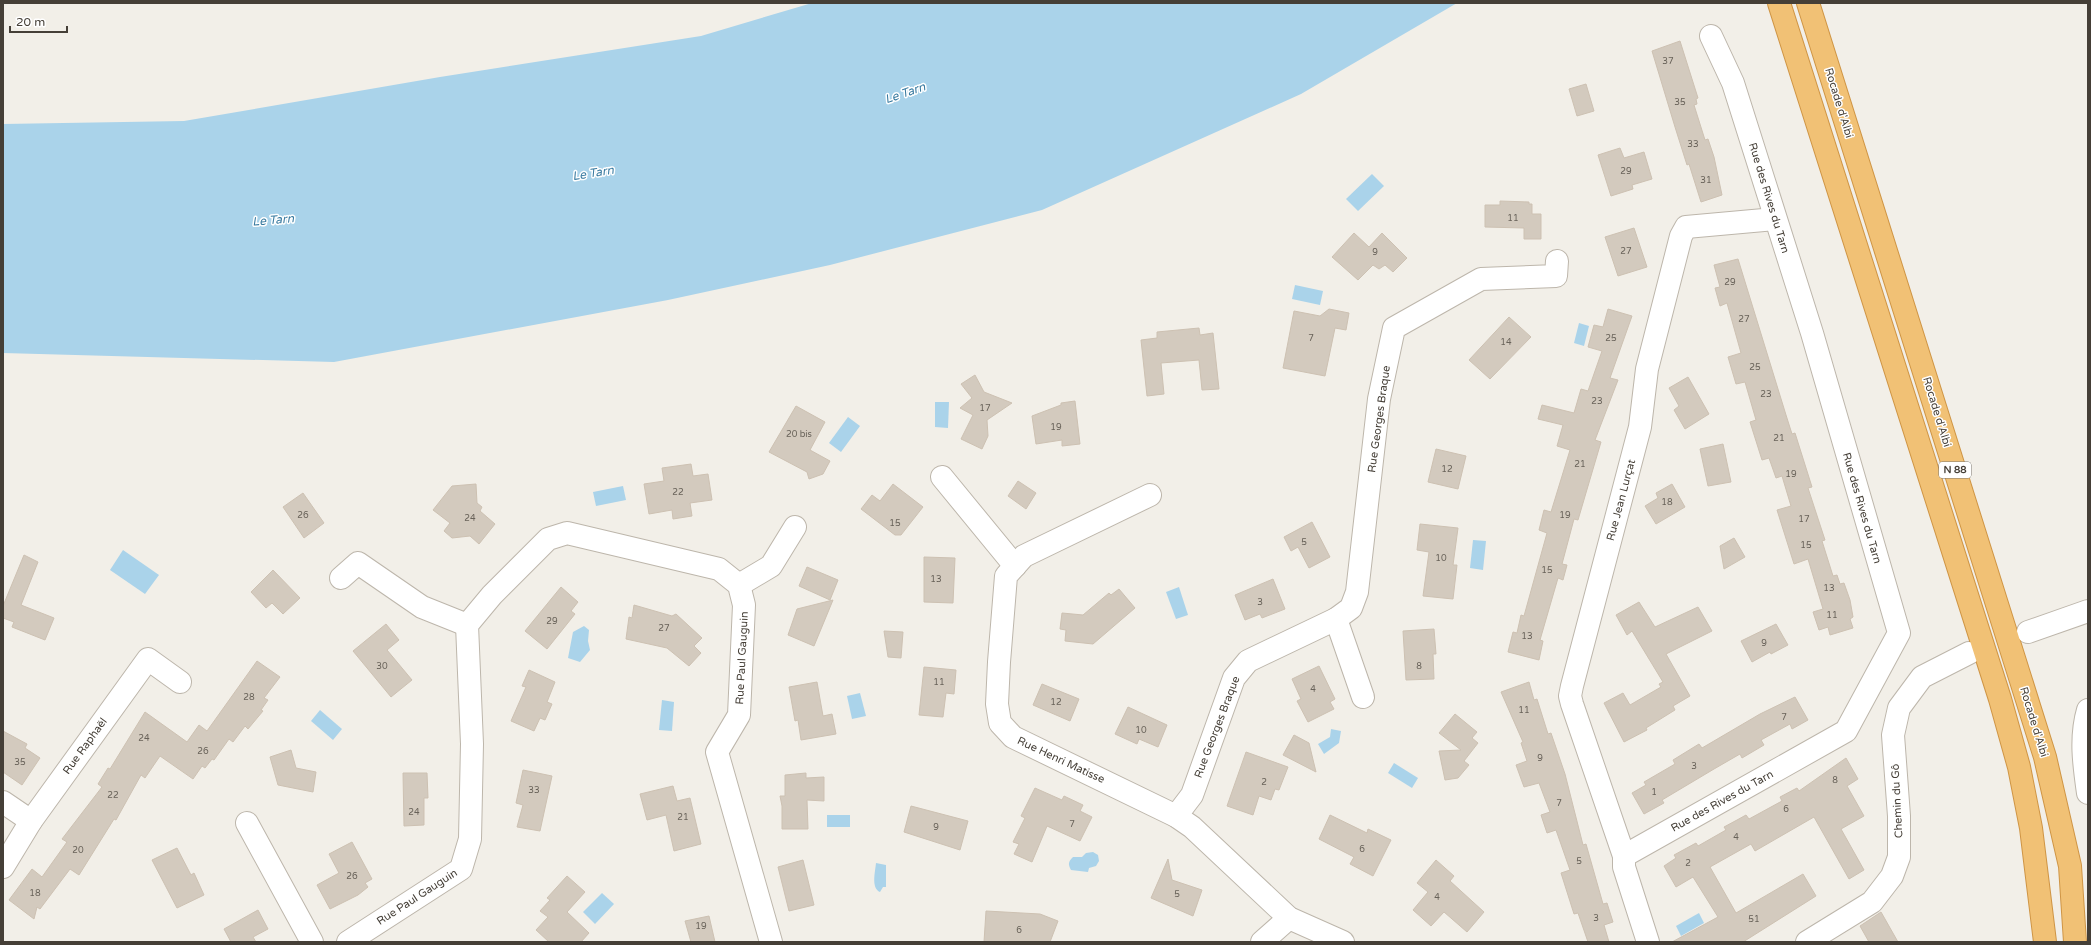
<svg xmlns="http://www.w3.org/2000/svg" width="2091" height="945" font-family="'Varela Round',sans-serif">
<rect width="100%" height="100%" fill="#f2efe8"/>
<g fill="#aad3ea">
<path d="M 812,3 L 1457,3 L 1301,94 L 1042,210 L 830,265 L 668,300 L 334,362 L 3,353 L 3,124 L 184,121 L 440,77 L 701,36 Z"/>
<path d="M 1372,174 L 1384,186 L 1358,211 L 1346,199 Z"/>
<path d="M 1295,285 L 1323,291 L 1320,305 L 1292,299 Z"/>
<path d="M 1579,323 L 1589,326 L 1584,346 L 1574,343 Z"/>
<path d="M 935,402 L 949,402 L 948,428 L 935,427 Z"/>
<path d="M 848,417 L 860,426 L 841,452 L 829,443 Z"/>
<path d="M 623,486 L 626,500 L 596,506 L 593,492 Z"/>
<path d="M 1473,540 L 1486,541 L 1483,570 L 1470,568 Z"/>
<path d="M 123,550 L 159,575 L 145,594 L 110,570 Z"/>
<path d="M 1179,587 L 1188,615 L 1176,619 L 1166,592 Z"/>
<path d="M 584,626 L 589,630 L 588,641 L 590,650 L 580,662 L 568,658 L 573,632 Z"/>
<path d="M 860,693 L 866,716 L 852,719 L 847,696 Z"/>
<path d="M 662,700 L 674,702 L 672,731 L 659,730 Z"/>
<path d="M 320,710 L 342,729 L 333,740 L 311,721 Z"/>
<path d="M 1331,729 L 1341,731 L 1339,743 L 1324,754 L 1318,744 L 1330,737 Z"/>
<path d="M 1394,763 L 1418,778 L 1412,788 L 1388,773 Z"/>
<rect x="827" y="815" width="23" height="12"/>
<path d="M 1093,852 L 1098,855 L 1099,861 L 1096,866 L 1089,868 L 1088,872 L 1071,870 C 1068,864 1068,862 1073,857 L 1082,857 L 1086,853 Z"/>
<path d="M 876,863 L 886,865 L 886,887 L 883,887 L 880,892 C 871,888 875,873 876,863 Z"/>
<path d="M 602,893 L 614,904 L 595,924 L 583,912 Z"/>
<path d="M 1699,913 L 1704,923 L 1681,936 L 1676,926 Z"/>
</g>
<g fill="#d3cabe" stroke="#cdc1b2">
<path d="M 1680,41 L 1698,98 L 1696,99 L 1697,104 L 1694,105 L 1705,140 L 1708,139 L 1714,157 L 1722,195 L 1701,202 L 1689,164 L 1687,165 L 1675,127 L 1652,51 Z"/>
<path d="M 1586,84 L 1594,111 L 1577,116 L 1569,89 Z"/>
<path d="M 1620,148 L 1624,158 L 1644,152 L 1652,179 L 1632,185 L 1633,189 L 1611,196 L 1598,155 Z"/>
<path d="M 1500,201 L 1529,202 L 1529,204 L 1532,204 L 1532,214 L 1541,214 L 1541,239 L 1524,239 L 1524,228 L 1485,227 L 1485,205 L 1500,205 Z"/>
<path d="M 1634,228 L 1647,267 L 1618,276 L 1605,237 Z"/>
<path d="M 1354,233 L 1369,247 L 1382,233 L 1407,258 L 1393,272 L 1385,265 L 1379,269 L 1373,265 L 1358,280 L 1332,257 Z"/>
<path d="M 1738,259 L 1786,415 L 1792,434 L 1795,433 L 1812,487 L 1808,488 L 1825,540 L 1822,541 L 1833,576 L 1837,575 L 1840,584 L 1844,583 L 1850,600 L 1853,617 L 1850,619 L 1853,628 L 1830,635 L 1828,627 L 1819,630 L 1813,612 L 1823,609 L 1808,559 L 1794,564 L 1777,510 L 1791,506 L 1782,476 L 1776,478 L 1769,458 L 1762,460 L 1750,422 L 1756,420 L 1745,382 L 1736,384 L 1728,357 L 1741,353 L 1727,303 L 1720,306 L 1715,288 L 1720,287 L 1714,265 Z"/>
<path d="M 1329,309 L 1349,313 L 1346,330 L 1335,328 L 1325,376 L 1283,368 L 1294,311 L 1320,316 Z"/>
<path d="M 1608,309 L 1632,316 L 1610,378 L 1618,380 L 1595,440 L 1601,442 L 1578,520 L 1574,519 L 1562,564 L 1567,565 L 1563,580 L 1558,578 L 1540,640 L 1543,641 L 1539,660 L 1508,652 L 1513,632 L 1517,633 L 1521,615 L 1524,616 L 1547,533 L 1539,530 L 1544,510 L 1551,512 L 1570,450 L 1557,446 L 1563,425 L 1538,419 L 1542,405 L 1574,413 L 1581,389 L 1588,391 L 1602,351 L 1588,347 L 1594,325 L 1603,327 Z"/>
<path d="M 1509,317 L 1531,337 L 1490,379 L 1469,360 Z"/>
<path d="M 1199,328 L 1200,335 L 1213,333 L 1219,389 L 1202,390 L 1199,360 L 1161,363 L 1164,394 L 1147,396 L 1141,340 L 1157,338 L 1157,332 Z"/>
<path d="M 975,375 L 984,392 L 1012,403 L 987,420 L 988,436 L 982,449 L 961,439 L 973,415 L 960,408 L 972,398 L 961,384 Z"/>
<path d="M 1688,377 L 1709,414 L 1685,429 L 1674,410 L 1679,406 L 1669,388 Z"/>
<path d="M 1075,401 L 1080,444 L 1062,446 L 1062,440 L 1036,444 L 1032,416 L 1061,405 L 1061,403 Z"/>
<path d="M 796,406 L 825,422 L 810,450 L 830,461 L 823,474 L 809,479 L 807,472 L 769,452 Z"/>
<path d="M 1723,444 L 1731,482 L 1708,486 L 1700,449 Z"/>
<path d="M 1436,449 L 1466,456 L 1458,489 L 1428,482 Z"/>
<path d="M 691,464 L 693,476 L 708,474 L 712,500 L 690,503 L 692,516 L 673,519 L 672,510 L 649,514 L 644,484 L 664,481 L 662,468 Z"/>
<path d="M 1018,481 L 1036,493 L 1026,509 L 1008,496 Z"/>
<path d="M 476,484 L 477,503 L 482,507 L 480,511 L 495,524 L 479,544 L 470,536 L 452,538 L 444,531 L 450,523 L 433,510 L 452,486 Z"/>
<path d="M 893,484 L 923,507 L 901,535 L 895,535 L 861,509 L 872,495 L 880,501 Z"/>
<path d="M 1672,484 L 1685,507 L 1656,524 L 1645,506 L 1658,498 L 1656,493 Z"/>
<path d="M 303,493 L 324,523 L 304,538 L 283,507 Z"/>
<path d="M 1312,522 L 1330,557 L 1309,568 L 1298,547 L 1291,551 L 1284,537 Z"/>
<path d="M 1420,524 L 1458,528 L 1453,565 L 1457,565 L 1453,599 L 1423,596 L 1429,552 L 1417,550 Z"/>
<path d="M 1734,538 L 1745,557 L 1724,569 L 1720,546 Z"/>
<path d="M 24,555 L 38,562 L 21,605 L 54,618 L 45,640 L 12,627 L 14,622 L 3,618 L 3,606 Z"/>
<path d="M 924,557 L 955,558 L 953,603 L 924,602 Z"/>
<path d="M 807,567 L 838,580 L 830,600 L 799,586 Z"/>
<path d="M 273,570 L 300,598 L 283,614 L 272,603 L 266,608 L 251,592 Z"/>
<path d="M 1273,579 L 1285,609 L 1262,618 L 1260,614 L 1245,620 L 1235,595 Z"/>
<path d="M 561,587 L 578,602 L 571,611 L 575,614 L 547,649 L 525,631 Z"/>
<path d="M 1119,589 L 1135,608 L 1093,644 L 1065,641 L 1066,630 L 1060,629 L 1062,613 L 1083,615 L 1109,593 L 1111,595 Z"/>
<path d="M 833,600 L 814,646 L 788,635 L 797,609 Z"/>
<path d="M 1639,602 L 1655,627 L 1698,607 L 1712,631 L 1666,654 L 1690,696 L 1673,706 L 1675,710 L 1646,728 L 1647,730 L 1624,742 L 1604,703 L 1623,693 L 1630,705 L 1661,687 L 1659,684 L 1663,682 L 1632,631 L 1627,635 L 1616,615 Z"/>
<path d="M 634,605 L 672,616 L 676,614 L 702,638 L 694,646 L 701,653 L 689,666 L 667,648 L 626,639 L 629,617 L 632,618 Z"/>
<path d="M 386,624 L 399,640 L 387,650 L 412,680 L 391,697 L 353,651 Z"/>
<path d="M 1776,624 L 1788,645 L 1771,654 L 1770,652 L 1752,662 L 1741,641 Z"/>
<path d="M 1434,629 L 1436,654 L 1433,654 L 1434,679 L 1406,680 L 1403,631 Z"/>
<path d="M 884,631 L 903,632 L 901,658 L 888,657 Z"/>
<path d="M 257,661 L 280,677 L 264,698 L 268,700 L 261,710 L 263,711 L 248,729 L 245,726 L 233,742 L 229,739 L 214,760 L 212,759 L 205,768 L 202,766 L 193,779 L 160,756 L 145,778 L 141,775 L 116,820 L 114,819 L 79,875 L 70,869 L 40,909 L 37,907 L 34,919 L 9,900 L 32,869 L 42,877 L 67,842 L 62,839 L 102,787 L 98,784 L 108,768 L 110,769 L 145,712 L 187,742 L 199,725 L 207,731 Z"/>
<path d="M 1319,666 L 1335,699 L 1330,702 L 1334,709 L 1308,722 L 1297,701 L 1301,699 L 1292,679 Z"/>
<path d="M 924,667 L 956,670 L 954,694 L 946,693 L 943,717 L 919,715 Z"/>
<path d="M 529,670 L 555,682 L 547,702 L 552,704 L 545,720 L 540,718 L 534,731 L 511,721 L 526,687 L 522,686 Z"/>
<path d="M 817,682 L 823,716 L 832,714 L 836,734 L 801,740 L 798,720 L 795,721 L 789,687 Z"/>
<path d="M 1529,682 L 1534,700 L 1537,699 L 1548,734 L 1551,733 L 1565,774 L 1583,845 L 1586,844 L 1603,904 L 1607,903 L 1613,922 L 1604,925 L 1609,942 L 1588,942 L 1578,913 L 1574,914 L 1561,873 L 1570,870 L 1556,830 L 1547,833 L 1541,815 L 1550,812 L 1539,783 L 1524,787 L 1516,765 L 1527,761 L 1521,743 L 1523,742 L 1501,692 Z"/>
<path d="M 1042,684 L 1079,699 L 1070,721 L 1033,705 Z"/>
<path d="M 1795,697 L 1808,720 L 1792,729 L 1790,724 L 1761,740 L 1764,745 L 1742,758 L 1740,754 L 1714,769 L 1662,800 L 1664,803 L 1644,814 L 1632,793 L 1646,785 L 1644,782 L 1675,764 L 1673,760 L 1699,744 L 1702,748 L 1760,714 Z"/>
<path d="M 1128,707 L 1167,725 L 1158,747 L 1139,739 L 1137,744 L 1115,734 Z"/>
<path d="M 1455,714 L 1477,732 L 1472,738 L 1478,743 L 1464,761 L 1469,765 L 1458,778 L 1445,780 L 1439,751 L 1461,750 L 1439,733 Z"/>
<path d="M 3,731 L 27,744 L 25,748 L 40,758 L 22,785 L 3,772 Z"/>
<path d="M 1294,735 L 1309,743 L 1316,772 L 1283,755 Z"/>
<path d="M 291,750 L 296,768 L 316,772 L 313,792 L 278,785 L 270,757 Z"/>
<path d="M 1246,752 L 1288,767 L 1279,790 L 1275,789 L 1271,800 L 1259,796 L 1253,815 L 1227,806 Z"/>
<path d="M 1846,758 L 1858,779 L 1847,786 L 1864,816 L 1841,829 L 1864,870 L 1849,879 L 1814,817 L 1755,851 L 1751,844 L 1710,867 L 1736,913 L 1803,874 L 1816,896 L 1743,942 L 1672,942 L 1718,917 L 1693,877 L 1676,887 L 1664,866 L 1676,858 L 1674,855 L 1696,843 L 1698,846 L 1726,830 L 1724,827 L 1737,820 L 1746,815 L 1749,819 L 1782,801 L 1780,797 L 1797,788 L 1799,791 Z"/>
<path d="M 523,770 L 552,776 L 540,831 L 517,827 L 523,805 L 516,803 Z"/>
<path d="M 403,773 L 427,773 L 428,798 L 424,798 L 424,825 L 404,826 Z"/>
<path d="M 806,773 L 806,778 L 824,777 L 824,801 L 807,800 L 808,829 L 782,829 L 782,806 L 780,796 L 785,796 L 785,775 Z"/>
<path d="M 673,786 L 677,801 L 690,798 L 701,844 L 674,851 L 666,815 L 647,820 L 640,794 Z"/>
<path d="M 1035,788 L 1062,800 L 1064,796 L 1083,805 L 1080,811 L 1092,817 L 1080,841 L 1047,826 L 1032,862 L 1014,854 L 1019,844 L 1013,842 L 1025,818 L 1021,816 Z"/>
<path d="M 911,806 L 968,821 L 960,850 L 904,832 Z"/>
<path d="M 1330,815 L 1367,833 L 1368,829 L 1391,840 L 1373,876 L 1350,864 L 1354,857 L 1319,839 Z"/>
<path d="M 352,842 L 372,879 L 365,883 L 368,887 L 358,895 L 330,909 L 317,885 L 339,873 L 329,854 Z"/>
<path d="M 177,848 L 191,875 L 194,873 L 204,895 L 177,908 L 152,860 Z"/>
<path d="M 1168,859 L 1172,880 L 1202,890 L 1193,916 L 1151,898 Z"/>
<path d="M 803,860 L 814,905 L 789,911 L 778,867 Z"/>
<path d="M 1436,860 L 1454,876 L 1450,881 L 1484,912 L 1467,932 L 1444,912 L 1431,926 L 1413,910 L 1428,892 L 1417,883 Z"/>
<path d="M 567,876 L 585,892 L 567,912 L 589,933 L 581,942 L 549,942 L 536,930 L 548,917 L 540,911 L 550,900 L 547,898 Z"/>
<path d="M 258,910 L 268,929 L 253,937 L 256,942 L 231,942 L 224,929 Z"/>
<path d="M 986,911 L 1040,914 L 1058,921 L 1050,942 L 984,942 Z"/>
<path d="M 1881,912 L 1898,942 L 1869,942 L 1860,926 Z"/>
<path d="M 709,916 L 715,942 L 691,942 L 685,921 Z"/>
</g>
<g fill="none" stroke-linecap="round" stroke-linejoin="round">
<g stroke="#bdb6ab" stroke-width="24">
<g id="minor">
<path d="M 942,477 L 1015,566"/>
<path d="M 1150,495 L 1024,556 L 1006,576 L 999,662 L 997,704 L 1000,723 L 1013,737 L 1176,816 L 1192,827 L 1289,918 L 1343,942"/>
<path d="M 341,578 L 358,563 L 422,607 L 467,625"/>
<path d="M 739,585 L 771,566 L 795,527"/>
<path d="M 1336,619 L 1363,697"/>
<path d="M 2028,632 L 2088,611"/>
<path d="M 2088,710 C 2080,737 2084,765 2088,793"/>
<path d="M 3,802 L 31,821"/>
<path d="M 1176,816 L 1192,795 L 1234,678 L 1248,661 L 1336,619 L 1351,608 L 1357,592 L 1379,399 L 1394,328 L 1481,279 L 1556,276 L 1557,261"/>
<path d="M 247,823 L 312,942"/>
<path d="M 1624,856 L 1846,731 L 1899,633 L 1812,333 L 1733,83 L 1711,36"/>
<path d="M 3,867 L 31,821 L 148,659 L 180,682"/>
<path d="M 348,942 L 461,869 L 470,839 L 472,744 L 467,625 L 492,595 L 548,539 L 567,533 L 719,569 L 739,585 L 744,605 L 739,715 L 717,752 L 771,942"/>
<path d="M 1262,942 L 1289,918"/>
<path d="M 1648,942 L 1624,867 L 1624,856 L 1572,704 L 1570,696 L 1572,686 L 1640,427 L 1647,369 L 1681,236 L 1686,227 L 1775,219"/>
<path d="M 1807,942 L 1872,902 L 1892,876 L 1899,857 L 1899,816 L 1893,735 L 1899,708 L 1922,677 L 1969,653"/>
</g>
</g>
<g stroke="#cf9545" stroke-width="24">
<g id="highway">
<path d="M 1779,3 L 2000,699 L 2019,767 L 2031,828 L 2045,942"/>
<path d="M 1808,3 L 2045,757 L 2070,866 L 2075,942"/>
</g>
</g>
<use href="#minor" stroke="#fff" stroke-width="22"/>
<use href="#highway" stroke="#f1c175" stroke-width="22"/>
</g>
<g text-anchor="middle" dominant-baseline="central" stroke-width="3" stroke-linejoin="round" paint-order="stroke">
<g font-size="9" fill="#686259">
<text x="1668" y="61">37</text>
<text x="1680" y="102">35</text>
<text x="1693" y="144">33</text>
<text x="1626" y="171">29</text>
<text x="1706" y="180">31</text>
<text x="1513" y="218">11</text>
<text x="1626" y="251">27</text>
<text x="1375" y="252">9</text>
<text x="1730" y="282">29</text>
<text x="1744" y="319">27</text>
<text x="1311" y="338">7</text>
<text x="1611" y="338">25</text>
<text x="1506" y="342">14</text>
<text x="1755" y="367">25</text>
<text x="1766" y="394">23</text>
<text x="1597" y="401">23</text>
<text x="985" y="408">17</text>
<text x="1056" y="427">19</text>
<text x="799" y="434">20 bis</text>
<text x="1779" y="438">21</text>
<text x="1580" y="464">21</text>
<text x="1447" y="469">12</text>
<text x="1791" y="474">19</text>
<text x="678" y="492">22</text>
<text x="1667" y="502">18</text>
<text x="303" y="515">26</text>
<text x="1565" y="515">19</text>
<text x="470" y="518">24</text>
<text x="1804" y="519">17</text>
<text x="895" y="523">15</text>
<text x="1304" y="542">5</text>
<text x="1806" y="545">15</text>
<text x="1441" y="558">10</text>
<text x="1547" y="570">15</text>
<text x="936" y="579">13</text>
<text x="1829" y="588">13</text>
<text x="1260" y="602">3</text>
<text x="1832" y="615">11</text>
<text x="552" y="621">29</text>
<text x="664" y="628">27</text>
<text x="1527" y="636">13</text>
<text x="1764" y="643">9</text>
<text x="382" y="666">30</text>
<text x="1419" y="666">8</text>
<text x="939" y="682">11</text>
<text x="1313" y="689">4</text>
<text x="249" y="697">28</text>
<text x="1056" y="702">12</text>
<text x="1524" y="710">11</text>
<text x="1784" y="717">7</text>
<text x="1141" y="730">10</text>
<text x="144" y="738">24</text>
<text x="203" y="751">26</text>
<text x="1540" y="758">9</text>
<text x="20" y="762">35</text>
<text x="1694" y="766">3</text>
<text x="1835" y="780">8</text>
<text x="1264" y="782">2</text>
<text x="534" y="790">33</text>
<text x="1654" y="792">1</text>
<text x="113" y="795">22</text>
<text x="1559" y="803">7</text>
<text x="1786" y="809">6</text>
<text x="414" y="812">24</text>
<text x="683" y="817">21</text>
<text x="1072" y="824">7</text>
<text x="936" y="827">9</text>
<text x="1736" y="837">4</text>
<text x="1362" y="849">6</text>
<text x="78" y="850">20</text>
<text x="1579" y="861">5</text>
<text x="1688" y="863">2</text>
<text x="352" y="876">26</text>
<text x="35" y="893">18</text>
<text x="1177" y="894">5</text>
<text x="1437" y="897">4</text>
<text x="1596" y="918">3</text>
<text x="1754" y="919">51</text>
<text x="701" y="926">19</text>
<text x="1019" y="930">6</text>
</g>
<rect fill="#fff" stroke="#7d7973" stroke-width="1" x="1939" y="462" width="32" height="16" rx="3"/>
<g font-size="10" font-weight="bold" fill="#453f37">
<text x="1955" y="470">N 88</text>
</g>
<g font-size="11" fill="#453f37" stroke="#fff">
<text transform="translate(1839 103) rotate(73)">Rocade d'Albi</text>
<text transform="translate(1769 198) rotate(73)">Rue des Rives du Tarn</text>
<text transform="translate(1937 412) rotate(73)">Rocade d'Albi</text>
<text transform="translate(1379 419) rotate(-82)">Rue Georges Braque</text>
<text transform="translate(1621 500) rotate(-75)">Rue Jean Lurçat</text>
<text transform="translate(1862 508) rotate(74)">Rue des Rives du Tarn</text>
<text transform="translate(742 658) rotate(-87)">Rue Paul Gauguin</text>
<text transform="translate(2034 722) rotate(73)">Rocade d'Albi</text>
<text transform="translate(1217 727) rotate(-69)">Rue Georges Braque</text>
<text transform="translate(85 746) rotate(-54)">Rue Raphaël</text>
<text transform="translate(1061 760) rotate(25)">Rue Henri Matisse</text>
<text transform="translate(1722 801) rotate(-29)">Rue des Rives du Tarn</text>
<text transform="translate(1897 801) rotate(-93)">Chemin du Gô</text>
<text transform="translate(417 897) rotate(-33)">Rue Paul Gauguin</text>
</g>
<g font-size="12" font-style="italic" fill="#387aa0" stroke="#fff">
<text transform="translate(905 93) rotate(-19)">Le Tarn</text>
<text transform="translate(593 173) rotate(-9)">Le Tarn</text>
<text transform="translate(273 220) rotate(-5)">Le Tarn</text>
</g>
</g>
<rect width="2091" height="945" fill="none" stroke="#453f37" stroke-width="8"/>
<path d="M10 26v6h57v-6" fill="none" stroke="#453f37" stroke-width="2"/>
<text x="16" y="26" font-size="12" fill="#453f37" stroke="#ffffff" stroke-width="3" paint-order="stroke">20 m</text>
</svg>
